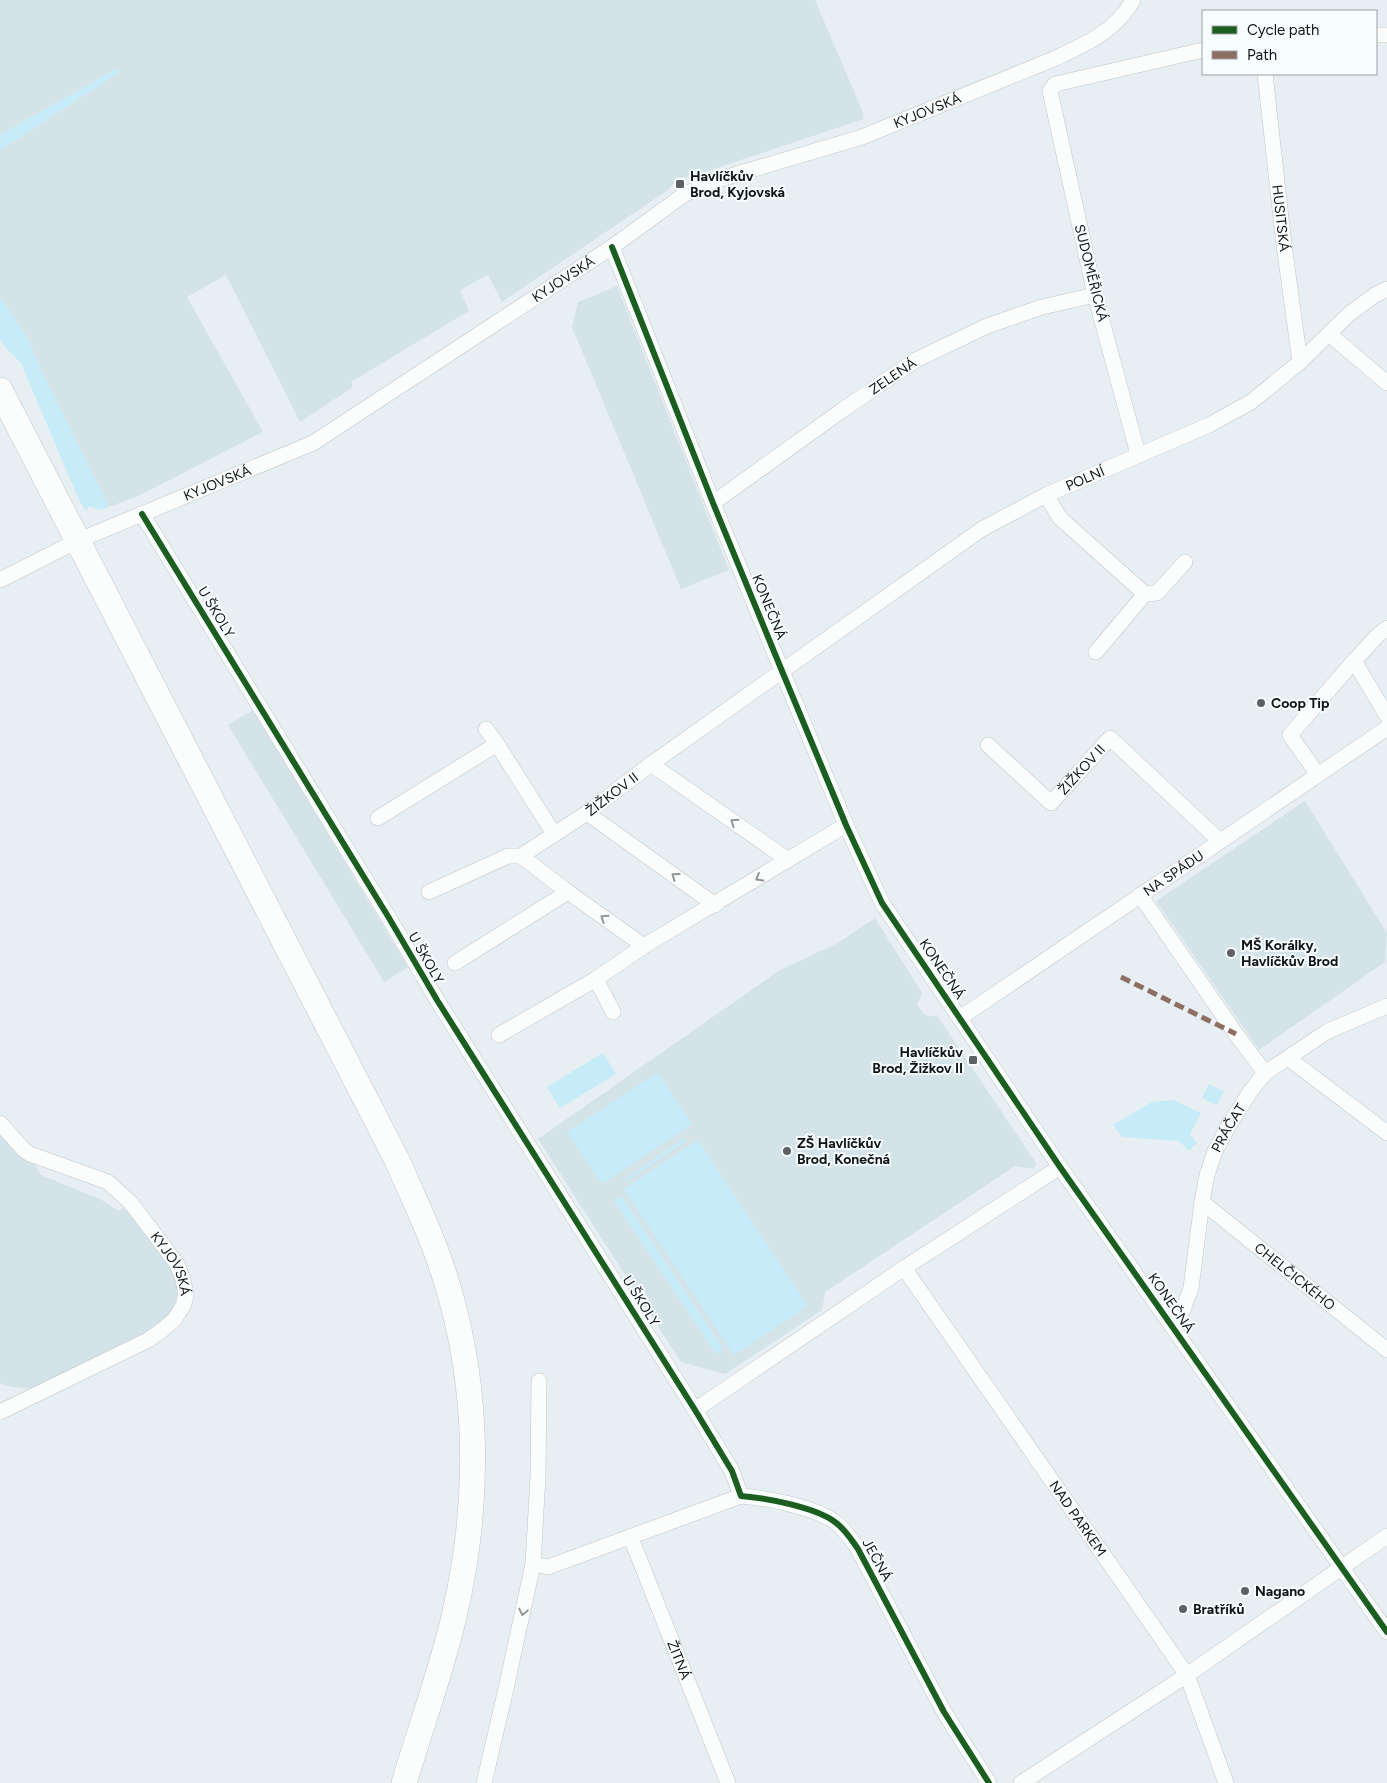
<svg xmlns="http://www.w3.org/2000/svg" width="1387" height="1783" font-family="Figtree,sans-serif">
<rect width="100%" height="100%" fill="#e7eff2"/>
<g fill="#d3e3e8">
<path d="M 0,0 L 815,0 L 862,110 L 864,119 L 690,177 L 679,178 L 668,190 L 502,302 L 488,275 L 460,290 L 469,311 L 351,382 L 353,387 L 300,422 L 226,275 L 187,297 L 263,432 L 138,496 L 109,507 L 41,370 L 27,337 L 0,297 L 0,150 L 120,72 L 118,68 L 0,135 Z"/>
<path d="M 617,286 L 729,570 L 681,589 L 572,327 L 578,302 Z"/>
<path d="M 253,710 L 408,967 L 384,982 L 228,725 Z"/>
<path d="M 1305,801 L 1387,933 L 1385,962 L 1259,1050 L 1156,901 Z"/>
<path d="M 875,918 L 922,993 L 917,1005 L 925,1015 L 938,1017 L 1036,1163 L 1034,1169 L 1015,1166 L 825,1292 L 822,1310 L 725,1374 L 681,1362 L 538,1139 L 780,970 L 838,943 Z"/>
<path d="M 0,1132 L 33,1161 L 41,1175 L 100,1199 L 118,1211 L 123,1208 L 134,1218 L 172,1269 L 177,1283 L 178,1292 L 174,1309 L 155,1328 L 33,1389 L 12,1387 L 0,1383 Z"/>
</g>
<g fill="#c5ecf8">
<path d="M 118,68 L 120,72 L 0,150 L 0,135 Z"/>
<path d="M 0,297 L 27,337 L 41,370 L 109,507 L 99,510 L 89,506 L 86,511 L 79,500 L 21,363 L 6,348 L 0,339 Z"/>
<path d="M 603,1053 L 616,1074 L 560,1108 L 547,1087 Z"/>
<path d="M 658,1072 L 692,1124 L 602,1184 L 567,1132 Z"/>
<path d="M 1209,1084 L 1224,1091 L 1217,1105 L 1202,1098 Z"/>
<path d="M 1173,1100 L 1201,1113 L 1190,1134 L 1197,1143 L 1189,1151 L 1179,1141 L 1122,1137 L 1113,1125 L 1152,1102 Z"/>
<path d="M 685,1138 L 686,1141 L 627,1181 L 625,1179 Z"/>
<path d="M 698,1140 L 808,1306 L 734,1355 L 624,1189 Z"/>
<path d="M 621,1196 L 723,1349 L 716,1354 L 614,1201 Z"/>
</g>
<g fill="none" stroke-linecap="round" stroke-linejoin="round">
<g stroke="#c0c7c9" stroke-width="16">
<g id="minor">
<path d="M 1376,35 L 1387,35"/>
<path id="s1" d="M 1265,74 L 1284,245 L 1300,362"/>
<path d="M 612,247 L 713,503 L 782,671 L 846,825 L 882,903 L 1060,1167 L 1387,1632"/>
<path d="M 1329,334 L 1387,383"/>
<path d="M 1138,454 L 1095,295 L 1050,91 L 1055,84 L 1060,83 L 1203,50"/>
<path d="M 1046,495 L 1060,518 L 1145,594"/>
<path id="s2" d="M 713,503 L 841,411 L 916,360 L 987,326 L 1042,307 L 1095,295"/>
<path d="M 142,514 L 389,918 L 437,1000 L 695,1410 L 732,1471 L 741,1496 C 766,1498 815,1507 835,1522 C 845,1529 851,1539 858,1549 L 944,1712 L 989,1783"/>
<path id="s3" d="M 0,580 L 77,541 L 313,443 L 612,247 L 685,194 L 714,181 L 862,137 L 1056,58 C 1086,44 1116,31 1133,0"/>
<path d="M 1387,628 L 1377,636 L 1354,661 L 1387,716"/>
<path d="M 1096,652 L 1145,594 L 1157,593 L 1185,562"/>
<path d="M 486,729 L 497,744"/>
<path id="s4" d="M 988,745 L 1051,803 L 1110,738 L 1220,841"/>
<path d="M 651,764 L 788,860"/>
<path d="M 1318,775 L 1290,735 L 1354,661"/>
<path d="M 587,813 L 715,905"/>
<path d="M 378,818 L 497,744 L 554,834"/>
<path d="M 521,856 L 568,892 L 644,946"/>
<path id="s5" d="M 429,892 L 508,856 L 521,856 L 587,813 L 651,764 L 982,529 L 1046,495 L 1209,425 L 1251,402 L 1300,362 L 1349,314 L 1375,295 L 1387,289"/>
<path d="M 1140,895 L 1236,1034 L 1265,1073"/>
<path d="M 455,963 L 568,892"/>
<path d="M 596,979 L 613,1012"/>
<path id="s6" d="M 960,1018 L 1387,728"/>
<path d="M 499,1035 L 596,979 L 644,946 L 846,825"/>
<path d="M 1288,1058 L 1387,1133"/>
<path id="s7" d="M 0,1123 L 24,1150 L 30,1154 L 108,1182 L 131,1203 L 177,1264 L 183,1279 L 186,1296 L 183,1306 L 174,1320 L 161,1331 L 148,1340 L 0,1412"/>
<path id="s8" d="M 1202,1202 L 1387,1350"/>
<path id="s9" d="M 904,1268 L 1187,1675 L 1226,1783"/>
<path id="s10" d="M 1171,1324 L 1183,1310 L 1191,1288 L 1202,1202 L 1207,1175 L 1215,1151 L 1229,1125 L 1250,1092 L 1265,1073 L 1328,1031 L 1387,1006"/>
<path d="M 539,1381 L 538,1476 L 533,1564 L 548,1567 L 741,1496"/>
<path d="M 695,1410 L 904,1268 L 1060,1167"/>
<path id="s11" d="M 631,1538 L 728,1783"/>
<path d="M 484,1783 L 505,1693 L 533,1564"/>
<path d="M 1021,1783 L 1187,1675 L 1387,1536"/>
</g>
</g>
<g stroke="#c0c7c9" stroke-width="26">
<path id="primary" d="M 0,390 L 397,1160 C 409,1188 422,1215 433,1243 C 479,1361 483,1490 455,1612 C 442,1670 421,1726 404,1783"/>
</g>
<use href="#minor" stroke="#fbfdfd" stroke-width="15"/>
<use href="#primary" stroke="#fbfdfd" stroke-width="25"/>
<path stroke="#8d6e63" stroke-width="5" stroke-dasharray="10 5" stroke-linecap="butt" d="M 1121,977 L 1236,1034"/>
<g stroke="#f7fdff" stroke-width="9">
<g id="cycleway">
<path d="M 612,247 L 713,503 L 782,671 L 846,825 L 882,903 L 1060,1167 L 1387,1632"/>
<path d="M 142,514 L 389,918 L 437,1000 L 695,1410 L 732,1471 L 741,1496 C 766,1498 815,1507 835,1522 C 845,1529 851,1539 858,1549 L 944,1712 L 989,1783"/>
</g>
</g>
<use href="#cycleway" stroke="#1b5e20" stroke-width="6"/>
</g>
<defs><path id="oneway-chevron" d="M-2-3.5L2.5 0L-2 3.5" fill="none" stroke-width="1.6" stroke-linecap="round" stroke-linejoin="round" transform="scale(1.25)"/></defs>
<g stroke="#919596">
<use href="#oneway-chevron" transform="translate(734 822) rotate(-145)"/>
<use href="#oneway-chevron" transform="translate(675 876) rotate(-144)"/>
<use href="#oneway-chevron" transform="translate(759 878) rotate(149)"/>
<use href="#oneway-chevron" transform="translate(604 918) rotate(-145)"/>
<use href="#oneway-chevron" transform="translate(523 1612) rotate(102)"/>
</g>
<g fill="#5b6164" stroke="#f7fdff" stroke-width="2">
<rect x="675" y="179" width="10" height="10" rx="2.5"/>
<circle cx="1261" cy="703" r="5"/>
<circle cx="1231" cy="953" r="5"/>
<rect x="968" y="1055" width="10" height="10" rx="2.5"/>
<circle cx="787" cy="1151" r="5"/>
<circle cx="1245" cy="1591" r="5"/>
<circle cx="1183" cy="1609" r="5"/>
</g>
<g text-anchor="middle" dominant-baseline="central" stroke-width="4" stroke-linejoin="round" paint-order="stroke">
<g font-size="14" fill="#101517" stroke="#f7fdff">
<text stroke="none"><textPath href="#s3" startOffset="1046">KYJOVSKÁ</textPath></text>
<text stroke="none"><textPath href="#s1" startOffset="145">HUSITSKÁ</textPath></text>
<text transform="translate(1091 273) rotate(76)">SUDOMĚŘICKÁ</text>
<text stroke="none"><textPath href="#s3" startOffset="641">KYJOVSKÁ</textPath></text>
<text stroke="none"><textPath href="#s2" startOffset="220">ZELENÁ</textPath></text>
<text stroke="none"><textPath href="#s5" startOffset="780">POLNÍ</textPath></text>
<text stroke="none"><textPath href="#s3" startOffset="238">KYJOVSKÁ</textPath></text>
<text transform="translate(769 607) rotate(68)">KONEČNÁ</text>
<text transform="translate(216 612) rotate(59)">U ŠKOLY</text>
<text stroke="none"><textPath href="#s4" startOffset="131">ŽIŽKOV II</textPath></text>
<text stroke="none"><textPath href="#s5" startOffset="210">ŽIŽKOV II</textPath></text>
<text stroke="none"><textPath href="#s6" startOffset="258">NA SPÁDU</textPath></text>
<text transform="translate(426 958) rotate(60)">U ŠKOLY</text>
<text transform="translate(942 969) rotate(56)">KONEČNÁ</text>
<text stroke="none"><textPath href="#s10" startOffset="208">PRÁČAT</textPath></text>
<text stroke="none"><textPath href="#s7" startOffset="231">KYJOVSKÁ</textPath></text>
<text stroke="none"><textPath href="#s8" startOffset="119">CHELČICKÉHO</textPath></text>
<text transform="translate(641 1301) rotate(58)">U ŠKOLY</text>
<text transform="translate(1171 1303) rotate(55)">KONEČNÁ</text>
<text stroke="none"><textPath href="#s9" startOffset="305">NAD PARKEM</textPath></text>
<text transform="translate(877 1560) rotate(61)">JEČNÁ</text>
<text stroke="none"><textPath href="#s11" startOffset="131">ŽITNÁ</textPath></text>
</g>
<g font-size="14" font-weight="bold" fill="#101517" stroke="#f7fdff" text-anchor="start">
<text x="690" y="176">Havlíčkův<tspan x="690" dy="16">Brod, Kyjovská</tspan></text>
<text x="1271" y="703">Coop Tip</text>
<text x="1241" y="945">MŠ Korálky,<tspan x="1241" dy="16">Havlíčkův Brod</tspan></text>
<text x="963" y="1052" text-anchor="end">Havlíčkův<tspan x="963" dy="16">Brod, Žižkov II</tspan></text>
<text x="797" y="1143">ZŠ Havlíčkův<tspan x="797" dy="16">Brod, Konečná</tspan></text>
<text x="1255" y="1591">Nagano</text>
<text x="1193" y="1609">Bratříků</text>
</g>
</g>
<rect x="1202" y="10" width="175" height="65" fill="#f7fdff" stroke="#9ba0a2"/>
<rect x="1212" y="26" width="25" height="8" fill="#1b5e20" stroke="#9ba0a2"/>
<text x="1247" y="35" font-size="15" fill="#101517">Cycle path</text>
<rect x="1212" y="51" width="25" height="8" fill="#8d6e63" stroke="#9ba0a2"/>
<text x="1247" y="60" font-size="15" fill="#101517">Path</text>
</svg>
